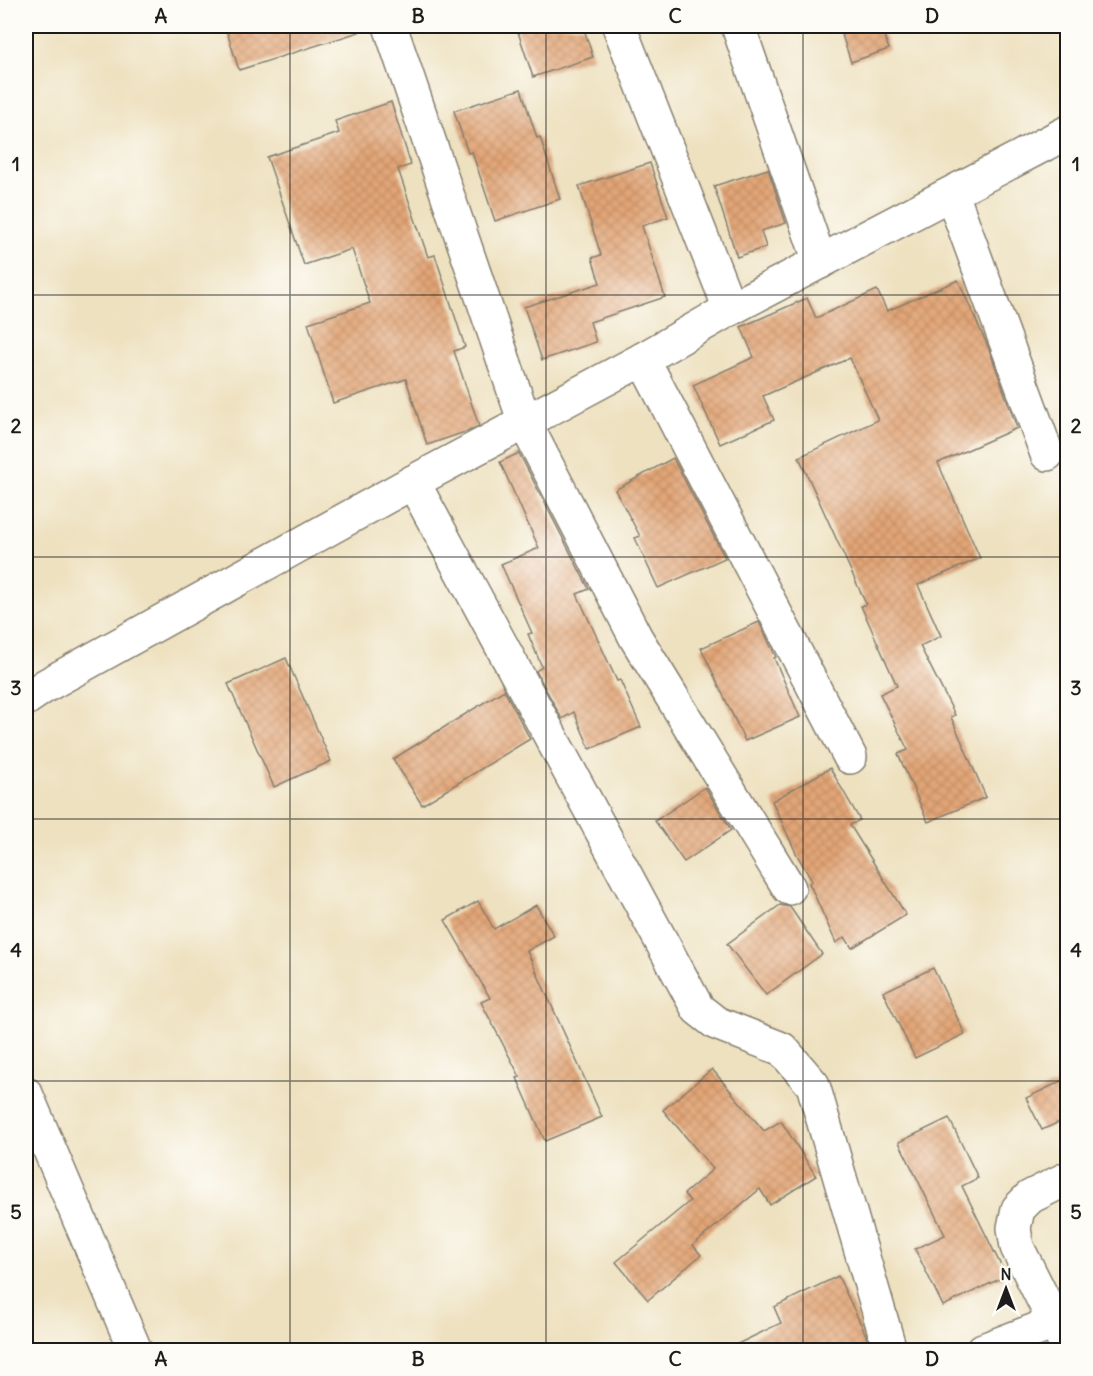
<svg xmlns="http://www.w3.org/2000/svg" width="1093" height="1376" font-family="Delius,sans-serif">
<defs>
<pattern id="building-cross-hatch" width="8" height="8" patternUnits="userSpaceOnUse" patternTransform="scale(1.5)"><rect width="8" height="8" fill="#e2a576"/><path d="M0 0l8 8M0 8l8-8" fill="none" stroke="#c18d66"/></pattern>
</defs>
<rect width="100%" height="100%" fill="#fdfcf7"/>
<filter id="ink" filterUnits="userSpaceOnUse"><feTurbulence type="fractalNoise" baseFrequency=".0167" numOctaves="2"/><feDisplacementMap in="SourceGraphic" scale="12" xChannelSelector="R" yChannelSelector="G"/><feConvolveMatrix kernelMatrix="1 2 1 2 8 2 1 2 1" color-interpolation-filters="sRGB"/></filter>
<filter id="wash" filterUnits="userSpaceOnUse"><feTurbulence type="fractalNoise" baseFrequency=".008" numOctaves="4" result="noise"/><feDisplacementMap in="SourceGraphic" scale="24" xChannelSelector="R" yChannelSelector="G"/><feGaussianBlur stdDeviation="1.35" result="paint"/><feColorMatrix in="noise" values="0 0 0 0 0 0 0 0 0 0 0 0 0 0 0 0 0 1.4 0 .05"/><feComposite in="paint" operator="in"/></filter>
<g filter="url(#wash)">
<rect width="100%" height="100%" fill="#eee1c0"/>
<g id="blocks">
<g fill="url(#building-cross-hatch)">
<path d="M 225,26 L 358,26 L 359,32 L 239,70 Z"/>
<path d="M 516,26 L 583,26 L 593,57 L 533,77 Z"/>
<path d="M 839,26 L 881,26 L 889,49 L 851,62 Z"/>
<path d="M 521,89 L 537,138 L 540,137 L 560,199 L 495,221 L 472,152 L 468,153 L 454,111 Z"/>
<path d="M 391,102 L 411,165 L 398,169 L 428,257 L 435,255 L 465,347 L 454,351 L 479,426 L 468,431 L 427,445 L 406,379 L 333,403 L 308,323 L 370,303 L 352,249 L 304,265 L 267,157 L 339,133 L 335,121 Z"/>
<path d="M 650,163 L 668,217 L 642,226 L 665,297 L 590,322 L 596,342 L 542,360 L 524,307 L 600,283 L 592,258 L 601,255 L 579,186 Z"/>
<path d="M 768,169 L 786,223 L 761,231 L 766,247 L 737,257 L 714,186 Z"/>
<path d="M 958,280 L 989,349 L 1017,428 L 938,463 L 980,558 L 918,585 L 941,636 L 920,646 L 955,715 L 951,717 L 986,797 L 928,822 L 898,754 L 908,750 L 880,694 L 897,686 L 861,606 L 866,604 L 799,457 L 878,420 L 850,358 L 763,396 L 774,420 L 720,444 L 693,385 L 754,357 L 741,327 L 807,298 L 816,318 L 877,290 L 887,311 Z"/>
<path d="M 519,453 L 589,589 L 577,594 L 617,681 L 620,680 L 641,727 L 590,749 L 574,712 L 562,719 L 536,671 L 542,667 L 528,634 L 532,633 L 501,564 L 539,548 L 500,462 Z"/>
<path d="M 673,458 L 725,558 L 658,588 L 635,538 L 640,536 L 615,490 Z"/>
<path d="M 759,622 L 776,657 L 774,658 L 800,717 L 745,741 L 701,648 Z"/>
<path d="M 286,658 L 331,761 L 274,787 L 228,684 Z"/>
<path d="M 504,690 L 530,739 L 422,805 L 393,759 Z"/>
<path d="M 830,768 L 860,820 L 850,825 L 906,915 L 852,948 L 845,937 L 836,943 L 809,883 L 812,881 L 797,855 L 772,801 Z"/>
<path d="M 705,787 L 731,830 L 684,862 L 655,821 Z"/>
<path d="M 478,901 L 494,929 L 536,905 L 554,936 L 527,951 L 602,1117 L 545,1141 L 517,1078 L 520,1077 L 481,1002 L 490,998 L 445,920 Z"/>
<path d="M 780,905 L 790,907 L 822,954 L 766,995 L 727,944 Z"/>
<path d="M 933,968 L 965,1034 L 915,1058 L 883,992 Z"/>
<path d="M 712,1069 L 764,1131 L 781,1121 L 816,1176 L 770,1205 L 760,1189 L 693,1245 L 701,1255 L 648,1300 L 616,1262 L 690,1201 L 684,1194 L 713,1169 L 663,1110 Z"/>
<path d="M 1068,1078 L 1068,1118 L 1042,1130 L 1026,1098 Z"/>
<path d="M 949,1118 L 978,1178 L 962,1186 L 1006,1276 L 943,1306 L 915,1249 L 945,1235 L 899,1142 Z"/>
<path d="M 838,1276 L 866,1335 L 871,1350 L 725,1350 L 781,1323 L 774,1307 Z"/>
</g>
</g>
</g>
<g filter="url(#ink)">
<use href="#blocks" fill-opacity="0" stroke="#857e6e" stroke-width="1.5"/>
<g fill="none" stroke-linecap="round" stroke-linejoin="round">
<g stroke="#857e6e" stroke-width="36">
<g id="minor">
<path d="M 390,26 L 525,423 L 636,638 L 789,888"/>
<path d="M 619,26 L 730,309"/>
<path d="M 738,26 L 820,262"/>
<path d="M 952,194 L 1047,454"/>
<path d="M 643,359 L 850,757"/>
<path d="M 413,482 L 698,1009 L 716,1023 L 782,1049 L 813,1085 L 890,1350"/>
<path d="M 26,699 L 45,686 L 413,482 L 643,359 L 730,309 L 1068,132"/>
<path d="M 26,1094 L 135,1350"/>
<path d="M 1068,1178 L 1030,1197 L 1018,1209 L 1014,1228 L 1017,1247 L 1068,1349"/>
<path d="M 983,1350 L 1054,1323"/>
</g>
</g>
<use href="#minor" stroke="#fff" stroke-width="33"/>
</g>
</g>
<path fill="none" stroke="#1c1c1c" stroke-width="1.5" stroke-opacity="0.55" d="M 290,26 L 290,1350M 546,26 L 546,1350M 803,26 L 803,1350M 26,295 L 1068,295M 26,557 L 1068,557M 26,819 L 1068,819M 26,1081 L 1068,1081"/>
<rect width="1093" height="1376" fill="none" stroke="#fdfcf7" stroke-width="66"/>
<g transform="translate(1006 1289)" stroke="#fdfcf7" stroke-width="4.5" paint-order="stroke">
<path d="M0-4.5L10 22L0 15L-10 22Z" fill="#1c1c1c"/>
<text y="-9" font-size="16" font-weight="bold" text-anchor="middle" fill="#1c1c1c">N</text>
</g>
<rect x="33" y="33" width="1027" height="1310" fill="none" stroke="#1c1c1c" stroke-width="2"/>
<g font-size="20" text-anchor="middle" font-weight="bold" fill="#1c1c1c">
<text x="161" y="23">A</text>
<text x="418" y="23">B</text>
<text x="675" y="23">C</text>
<text x="932" y="23">D</text>
<text x="16" y="171">1</text>
<text x="1076" y="171">1</text>
<text x="16" y="433">2</text>
<text x="1076" y="433">2</text>
<text x="16" y="695">3</text>
<text x="1076" y="695">3</text>
<text x="16" y="957">4</text>
<text x="1076" y="957">4</text>
<text x="16" y="1219">5</text>
<text x="1076" y="1219">5</text>
<text x="161" y="1366">A</text>
<text x="418" y="1366">B</text>
<text x="675" y="1366">C</text>
<text x="932" y="1366">D</text>
</g>
</svg>
